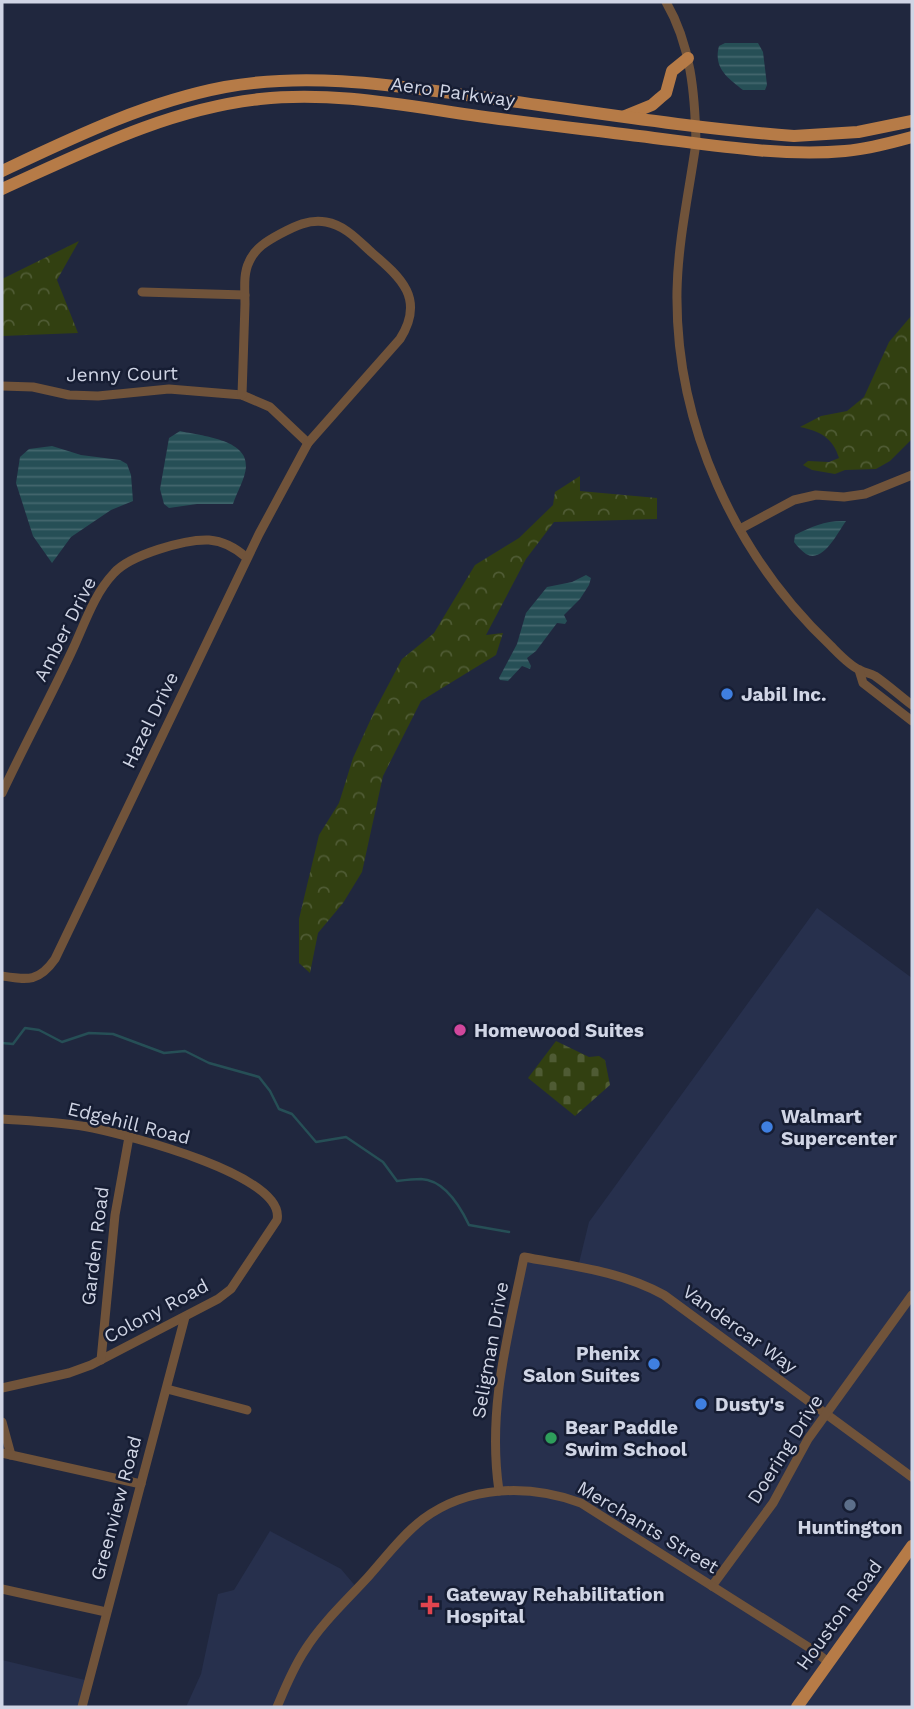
<svg xmlns="http://www.w3.org/2000/svg" width="914" height="1709" font-family="'Work Sans',sans-serif">
<defs>
<pattern id="forest-crowns" width="20" height="18" patternUnits="userSpaceOnUse" patternTransform="scale(1.75)"><rect width="20" height="18" fill="#324011"/><path d="M2 6a3 3 0 1 1 6 0M12 15a3 3 0 1 1 6 0" fill="none" stroke="#4f5b34"/></pattern>
<pattern id="cemetery-stones" width="16" height="16" patternUnits="userSpaceOnUse" patternTransform="scale(1.75)"><rect width="16" height="16" fill="#324011"/><path d="M2 7V4a2 2 0 0 1 4 0v3zM10 15v-3a2 2 0 0 1 4 0v3z" fill="#4f5b34"/></pattern>
<pattern id="water-rules" width="6" height="5" patternUnits="userSpaceOnUse" patternTransform="scale(1.75)"><rect width="6" height="5" fill="#264f56"/><path d="M0 2.5h6" fill="none" stroke="#44676e"/></pattern>
</defs>
<rect width="100%" height="100%" fill="#20273e"/>
<g fill="#27304d">
<path d="M 817,908 L 912,978 L 912,1707 L 186,1707 L 201,1674 L 218,1594 L 234,1590 L 270,1531 L 341,1569 L 357,1588 L 385,1558 L 437,1510 L 498,1491 L 494,1430 L 524,1257 L 578,1267 L 589,1222 Z"/>
<path d="M 2,1660 L 89,1681 L 82,1707 L 2,1707 Z"/>
</g>
<g fill="url(#forest-crowns)">
<path d="M 79,241 L 57,280 L 78,333 L 2,336 L 2,279 Z"/>
<path d="M 912,315 L 912,439 L 890,461 L 876,469 L 845,470 L 835,474 L 812,470 L 803,465 L 808,461 L 829,462 L 839,458 C 833,438 820,431 800,427 L 821,416 L 847,411 L 864,397 L 889,342 Z"/>
<path d="M 580,476 L 580,491 L 657,498 L 657,519 L 554,522 L 526,559 L 486,635 L 503,633 L 496,655 L 421,701 L 383,776 L 362,872 L 343,903 L 318,933 L 310,973 L 299,963 L 299,919 L 319,835 L 339,803 L 353,758 L 375,710 L 402,659 L 434,633 L 475,565 L 519,538 L 553,505 L 555,492 Z"/>
</g>
<path fill="url(#cemetery-stones)" d="M 556,1041 L 589,1057 L 599,1056 L 605,1060 L 610,1085 L 575,1116 L 528,1078 Z"/>
<g fill="url(#water-rules)">
<path d="M 725,43 L 758,43 L 763,52 L 767,85 L 765,90 L 743,90 C 728,78 713,68 719,46 Z"/>
<path d="M 180,431 C 201,436 248,439 246,467 C 245,479 237,492 233,504 L 197,504 L 169,508 L 164,504 L 160,489 L 169,438 Z"/>
<path d="M 52,446 L 81,455 L 120,460 L 127,464 L 131,475 L 133,501 L 111,510 L 71,537 L 52,563 L 33,536 L 16,483 L 20,457 L 29,449 Z"/>
<path d="M 846,521 C 838,532 823,564 806,554 C 802,551 797,546 794,542 L 795,535 C 812,526 827,520 846,521 Z"/>
<path d="M 586,575 L 591,578 L 589,585 L 580,599 L 564,615 L 567,621 L 565,624 L 557,623 L 536,651 L 527,658 L 531,666 L 530,669 L 522,666 L 508,681 L 500,680 L 499,678 L 517,644 L 526,613 L 547,587 L 572,582 Z"/>
</g>
<g fill="none" stroke-linecap="round" stroke-linejoin="round">
<path stroke="#264f56" stroke-width="2.5" d="M 2,1043 L 13,1044 L 25,1028 L 39,1030 L 62,1042 L 89,1033 L 113,1034 L 164,1053 L 185,1051 L 209,1063 L 259,1077 L 270,1091 L 279,1109 L 292,1114 L 316,1142 L 346,1137 L 383,1162 L 397,1181 C 405,1180 413,1179 421,1179 C 444,1180 460,1206 469,1225 L 509,1232"/>
<g stroke="#70533a" stroke-width="9">
<path d="M 666,2 C 691,45 695,94 696,143 C 689,192 678,241 677,291 C 675,425 735,555 831,646 C 839,654 850,666 860,670 C 865,673 870,673 875,676 C 888,685 900,696 912,705"/>
<path d="M 142,292 L 245,295"/>
<path d="M 2,386 L 33,387 L 69,395 L 98,396 L 169,389 L 242,395 L 270,407 L 308,443"/>
<path d="M 740,529 L 794,500 L 816,495 L 844,497 L 865,494 L 912,475"/>
<path d="M 859,670 L 863,683 L 912,721"/>
<path d="M 2,793 C 24,746 49,700 71,653 C 84,626 93,595 114,573 C 130,555 185,539 209,540 C 223,541 237,549 247,558"/>
<path d="M 2,976 C 28,980 39,982 55,959 L 259,534 L 308,443 L 400,339 C 426,298 400,277 370,251 C 357,239 344,225 326,222 C 309,219 295,226 280,234 C 267,241 255,248 249,262 C 243,274 245,290 245,304 C 244,334 243,364 242,395"/>
<path d="M 2,1119 C 32,1121 63,1122 93,1128 C 126,1135 287,1175 277,1220 L 231,1289 L 218,1299 L 91,1365 L 69,1373 L 2,1388"/>
<path d="M 101,1360 L 115,1215 L 129,1137"/>
<path d="M 167,1389 L 247,1410"/>
<path d="M 2,1422 L 11,1455"/>
<path d="M 2,1453 L 141,1484"/>
<path d="M 499,1491 C 487,1409 508,1336 524,1257 C 572,1266 621,1271 664,1295 L 912,1477"/>
<path d="M 712,1586 L 773,1503 L 808,1439 L 912,1295"/>
<path d="M 2,1589 L 106,1612"/>
<path d="M 82,1707 L 185,1317"/>
<path d="M 277,1707 C 285,1688 293,1668 305,1650 C 322,1623 346,1601 368,1577 C 385,1558 402,1535 423,1519 C 469,1485 529,1484 581,1503 L 813,1650 L 828,1662"/>
</g>
<g stroke="#b67b47" stroke-width="12">
<path d="M 625,116 L 652,105 L 660,98 L 666,93 L 672,71 L 688,58"/>
<path d="M 2,171 C 74,137 146,102 225,87 C 308,72 391,85 473,96 C 579,110 688,128 794,136 L 858,132 L 912,121"/>
<path d="M 2,189 C 86,151 168,109 260,99 C 331,91 402,105 471,115 C 527,123 583,129 639,136 C 705,144 779,157 845,151 C 868,149 890,143 912,137"/>
<path d="M 797,1707 L 912,1546"/>
</g>
</g>
<g fill="#3f7fe0" stroke="#161d33" stroke-width="2.5">
<circle cx="727" cy="694" r="7"/>
<circle cx="767" cy="1127" r="7"/>
<circle cx="654" cy="1364" r="7"/>
<circle cx="701" cy="1404" r="7"/>
</g>
<circle fill="#d1479c" stroke="#161d33" stroke-width="2.5" cx="460" cy="1030" r="7"/>
<circle fill="#2e9e5b" stroke="#161d33" stroke-width="2.5" cx="551" cy="1438" r="7"/>
<circle fill="#5c6f8a" stroke="#161d33" stroke-width="2.5" cx="850" cy="1505" r="7"/>
<path fill="#e0444e" stroke="#161d33" stroke-width="2.5" d="M426.5 1594.5h7v7h7v7h-7v7h-7v-7h-7v-7h7z"/>
<g text-anchor="middle" dominant-baseline="central" stroke-width="5" stroke-linejoin="round" paint-order="stroke">
<g font-size="19" fill="#d0d5e5" stroke="#161d33">
<text transform="translate(453 92) rotate(8)">Aero Parkway</text>
<text transform="translate(122 374) rotate(-1)">Jenny Court</text>
<text transform="translate(65 629) rotate(-63)">Amber Drive</text>
<text transform="translate(150 720) rotate(-64)">Hazel Drive</text>
<text transform="translate(129 1123) rotate(14)">Edgehill Road</text>
<text transform="translate(95 1246) rotate(-83)">Garden Road</text>
<text transform="translate(156 1311) rotate(-28)">Colony Road</text>
<text transform="translate(740 1329) rotate(36)">Vandercar Way</text>
<text transform="translate(490 1350) rotate(-80)">Seligman Drive</text>
<text transform="translate(785 1449) rotate(-58)">Doering Drive</text>
<text transform="translate(116 1508) rotate(-75)">Greenview Road</text>
<text transform="translate(648 1527) rotate(31)">Merchants Street</text>
<text transform="translate(839 1615) rotate(-54)">Houston Road</text>
</g>
<g font-size="19" font-weight="bold" fill="#d0d5e5" stroke="#161d33" text-anchor="start">
<text x="741" y="694">Jabil Inc.</text>
<text x="474" y="1030">Homewood Suites</text>
<text x="781" y="1116">Walmart<tspan x="781" dy="22">Supercenter</tspan></text>
<text x="640" y="1353" text-anchor="end">Phenix<tspan x="640" dy="22">Salon Suites</tspan></text>
<text x="715" y="1404">Dusty's</text>
<text x="565" y="1427">Bear Paddle<tspan x="565" dy="22">Swim School</tspan></text>
<text x="850" y="1527" text-anchor="middle">Huntington</text>
<text x="446" y="1594">Gateway Rehabilitation<tspan x="446" dy="22">Hospital</tspan></text>
</g>
</g>
<rect width="914" height="1709" fill="none" stroke="#d0d5e5" stroke-width="7"/>
</svg>
